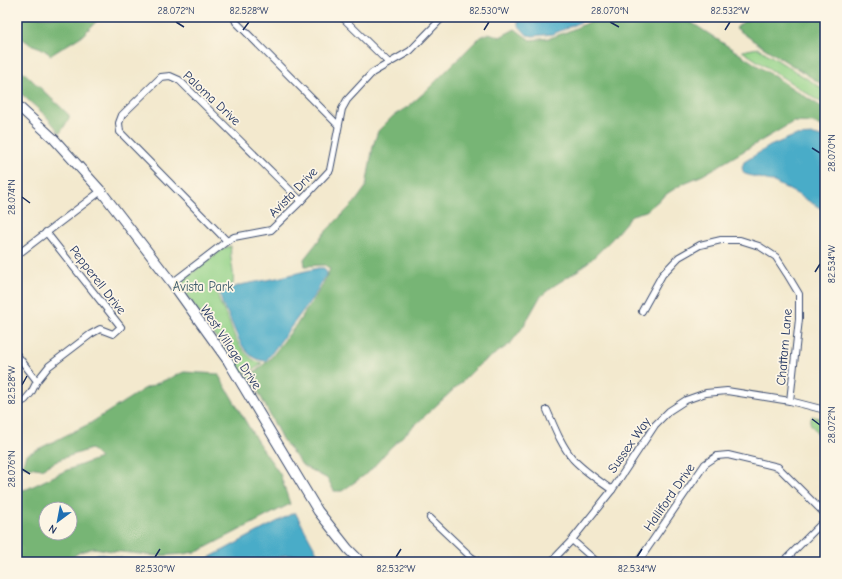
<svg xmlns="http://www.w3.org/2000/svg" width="842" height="579" font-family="'Comic Neue',sans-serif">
<rect width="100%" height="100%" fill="#fcf5e5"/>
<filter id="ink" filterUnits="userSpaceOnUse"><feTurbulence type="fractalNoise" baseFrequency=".025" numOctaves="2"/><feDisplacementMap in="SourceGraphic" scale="8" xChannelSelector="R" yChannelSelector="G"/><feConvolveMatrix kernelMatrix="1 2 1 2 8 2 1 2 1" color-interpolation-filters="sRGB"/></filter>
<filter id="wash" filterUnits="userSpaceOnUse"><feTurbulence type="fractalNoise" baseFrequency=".012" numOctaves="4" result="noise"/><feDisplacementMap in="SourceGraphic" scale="16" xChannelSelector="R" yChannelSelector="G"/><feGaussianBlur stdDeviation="0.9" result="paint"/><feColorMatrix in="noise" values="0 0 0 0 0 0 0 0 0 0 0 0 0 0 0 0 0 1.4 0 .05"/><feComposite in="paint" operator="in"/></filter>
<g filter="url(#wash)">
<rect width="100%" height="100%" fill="#f3e9ce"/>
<g fill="#94d389" stroke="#588174">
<path d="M 758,48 L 825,90 L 825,105 L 742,51 Z"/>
<path d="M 231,246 C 229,259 235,271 233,284 C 229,288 219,287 218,294 C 218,301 224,311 227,317 C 230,323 231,329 234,335 C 239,346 250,362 262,363 C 257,370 249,369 241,373 L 184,291 C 182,285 182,282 186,278 L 224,248 Z"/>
<path d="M 812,416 L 825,420 L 825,443 L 810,423 Z"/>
</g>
<g fill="#77b575" stroke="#49726a" fill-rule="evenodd">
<path d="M 25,17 L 101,17 L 83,35 L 51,55 L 41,48 L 30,44 L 20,37 C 19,30 18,21 25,17 Z"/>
<path d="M 601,17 L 683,17 L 798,92 L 825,109 L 825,128 L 814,123 L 793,122 L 703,175 L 684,183 L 668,193 L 646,211 L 632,215 L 611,240 L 593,258 L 577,271 L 552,287 L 540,297 L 523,327 L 510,344 L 480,364 L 466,378 L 390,448 L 369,472 L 342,491 L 334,491 L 328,479 L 303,466 L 282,439 L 258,391 L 245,373 L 256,371 L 270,359 L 297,324 L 321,288 L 330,269 L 325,265 L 305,266 L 304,259 L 326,231 L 355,202 L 366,187 L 373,146 L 378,131 L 393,116 L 409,106 L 425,92 L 479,38 L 489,33 L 500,37 L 515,29 L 530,40 L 550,38 L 569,31 Z"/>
<path d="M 752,17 L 825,17 L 825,86 L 758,44 L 736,28 L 744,21 Z"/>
<path d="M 17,66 L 69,115 L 69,119 L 60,133 L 46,116 L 17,90 Z"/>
<path d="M 184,372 L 218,374 L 257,441 L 280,474 L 290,504 L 199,551 L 184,554 L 157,556 L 112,551 L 94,548 L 80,552 L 65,562 L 17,562 L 17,491 L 27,489 L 67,470 L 100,458 L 91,449 L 63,458 L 42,469 L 22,466 L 26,455 L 89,424 L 144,389 ZM 46,509 L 70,509 L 70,533 L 46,533 Z"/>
</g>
<g fill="#48acc8" stroke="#326e93">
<path d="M 520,17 L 592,17 L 553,34 L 533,36 L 527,35 L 518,25 L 518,21 Z"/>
<path d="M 814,135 L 825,138 L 825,211 L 797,194 L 774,182 L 745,174 L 743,171 L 742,167 L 744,162 L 770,146 L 794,136 Z"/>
<path d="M 318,268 L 324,268 L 327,273 L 316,293 L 266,361 C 243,360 237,334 229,317 C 228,313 225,310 223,306 C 222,302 221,298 220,294 L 222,291 L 228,290 L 240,285 L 277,278 Z"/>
<path d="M 295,512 L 319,556 L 286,555 L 267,562 L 201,562 Z"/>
<path d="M 98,554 L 143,562 L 83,562 Z"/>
</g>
</g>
<g filter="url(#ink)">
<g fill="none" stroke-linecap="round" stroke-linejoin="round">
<g stroke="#3b4b6f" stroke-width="8">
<g id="street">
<path d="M 234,17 L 236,22 L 338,125"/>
<path d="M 342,17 L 389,63"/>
<path d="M 227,241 L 120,132 L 119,123 L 122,115 L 161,77 L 170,76 L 179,80 L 301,201"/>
<path d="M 17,255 L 101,191"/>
<path d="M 172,283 L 227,241 L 234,237 L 271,230 L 301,201 L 330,170 L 342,109 L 347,100 L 372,73 L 410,51 L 443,17"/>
<path d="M 642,311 L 662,275 L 679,257 L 700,245 L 721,240 L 740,240 L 759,246 L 776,257 L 787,274 L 799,294 L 799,319 L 790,401"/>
<path d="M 17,355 L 37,381"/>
<path d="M 17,404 L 25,400 L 31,393 L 37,381 L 49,366 L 91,334 L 100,329 L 113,334 L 121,327 L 46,232"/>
<path d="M 547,410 C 554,426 561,445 573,459 C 584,471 598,480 612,490"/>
<path d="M 430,518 L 471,557 L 479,562"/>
<path d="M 572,540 L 597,562"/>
<path d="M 551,562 L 572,540 L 612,490 L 655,425 L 669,411 L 686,400 L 706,393 L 727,391 L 790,401 L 825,410"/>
<path d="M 638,562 L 705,464 L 717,456 L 728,455 L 778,467 L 825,514"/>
<path d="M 783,562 L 825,520"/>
</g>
</g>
<g stroke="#3b4b6f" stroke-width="11">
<path id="secondary" d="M 17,105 L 54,139 L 101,191 L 172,283 L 228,361 L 318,511 L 348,549 L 361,562"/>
</g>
<use href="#street" stroke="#fff" stroke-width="6"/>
<use href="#secondary" stroke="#fff" stroke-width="9"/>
</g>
</g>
<path fill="none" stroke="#1b2f5e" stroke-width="1.5" d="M 176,22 L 184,27M 610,22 L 619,27M 243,30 L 249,22M 484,30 L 489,22M 725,30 L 730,22M 812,148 L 820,153M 22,197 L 30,203M 815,272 L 820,264M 22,385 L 27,376M 812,419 L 820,425M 22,469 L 30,474M 155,557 L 160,549M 396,557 L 401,549M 637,557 L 642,549"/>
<g text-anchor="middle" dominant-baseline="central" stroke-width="3.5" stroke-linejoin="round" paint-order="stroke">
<g font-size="13" fill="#1b2f5e" stroke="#fcf5e5">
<text transform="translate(212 98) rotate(43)">Paloma Drive</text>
<text transform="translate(293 192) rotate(-46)">Avista Drive</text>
<text transform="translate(98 280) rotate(52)">Pepperell Drive</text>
<text transform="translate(231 347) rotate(56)">West Village Drive</text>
<text transform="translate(784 347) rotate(-85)">Chattam Lane</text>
<text transform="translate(629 445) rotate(-55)">Sussex Way</text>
<text transform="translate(669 497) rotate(-55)">Halliford Drive</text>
</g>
<g font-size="13" fill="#395869" stroke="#fcf5e5">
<text x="203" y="286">Avista Park</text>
</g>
</g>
<rect width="842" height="579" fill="none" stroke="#fcf5e5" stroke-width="44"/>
<g transform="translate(58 521) rotate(212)"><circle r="19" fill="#fcf5e5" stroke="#a2a6af"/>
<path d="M0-3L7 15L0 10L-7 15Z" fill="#1f6fb2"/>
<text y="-6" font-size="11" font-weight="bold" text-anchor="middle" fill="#1b2f5e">N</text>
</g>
<rect x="22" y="22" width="798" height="535" fill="none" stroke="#1b2f5e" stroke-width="1.5"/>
<g font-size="10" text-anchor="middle" fill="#1b2f5e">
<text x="176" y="14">28.072°N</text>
<text x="249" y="14">82.528°W</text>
<text x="489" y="14">82.530°W</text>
<text x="610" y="14">28.070°N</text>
<text x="730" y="14">82.532°W</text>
<text transform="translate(831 153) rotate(-90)" y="4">28.070°N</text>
<text transform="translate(11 197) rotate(-90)" y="4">28.074°N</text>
<text transform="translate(831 264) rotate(-90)" y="4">82.534°W</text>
<text transform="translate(11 385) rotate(-90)" y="4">82.528°W</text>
<text transform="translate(831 425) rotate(-90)" y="4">28.072°N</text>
<text transform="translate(11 469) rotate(-90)" y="4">28.076°N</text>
<text x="155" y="572">82.530°W</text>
<text x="396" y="572">82.532°W</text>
<text x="637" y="572">82.534°W</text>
</g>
</svg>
